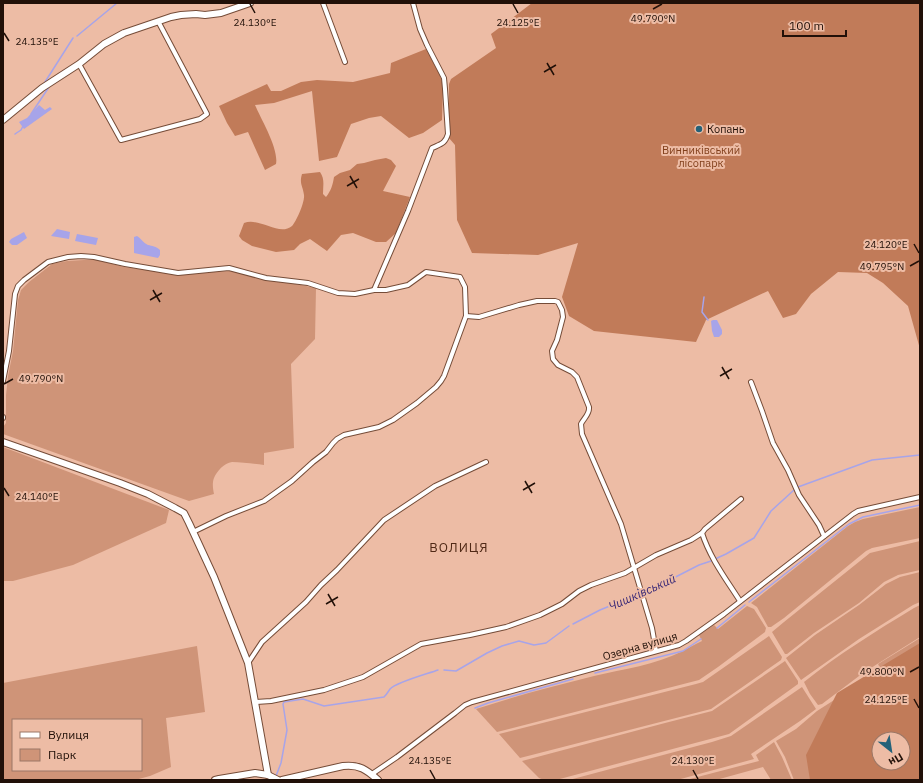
<svg xmlns="http://www.w3.org/2000/svg" width="923" height="783" font-family="'IBM Plex Sans',sans-serif">
<rect width="100%" height="100%" fill="#edbca5"/>
<g fill="#cf9478" fill-rule="evenodd">
<path d="M 84,260 L 97,260 L 124,267 L 178,274 L 230,271 L 316,288 L 315,339 L 291,364 L 294,448 L 264,453 L 264,465 C 254,464 242,462 232,462 C 224,463 217,471 214,478 C 212,483 213,489 214,494 L 189,501 L 3,434 L 3,427 L 6,423 L 6,395 L 8,376 L 13,351 L 18,300 L 21,290 L 29,282 L 52,264 L 67,261 Z"/>
<path d="M 3,447 L 169,510 L 166,523 L 73,565 L 13,581 L 3,581 Z"/>
<path d="M 920,507 L 920,538 L 872,548 L 866,551 L 784,618 L 771,627 L 768,627 L 757,607 L 751,603 L 848,526 L 855,522 L 863,519 Z"/>
<path d="M 920,541 L 920,570 L 898,575 L 884,582 L 859,603 L 814,633 L 787,654 L 785,654 L 772,632 L 784,622 L 870,553 Z"/>
<path d="M 920,572 L 920,602 L 913,605 L 859,639 L 801,680 L 786,658 L 815,635 L 859,605 L 886,584 L 900,577 Z"/>
<path d="M 920,605 L 920,637 L 863,673 L 822,704 L 818,705 L 810,694 L 804,682 C 839,654 876,631 914,608 Z"/>
<path d="M 747,606 L 754,609 L 766,628 L 765,632 L 718,667 L 699,680 L 497,732 L 476,709 C 515,696 555,686 594,676 C 624,669 655,665 683,651 C 689,648 695,644 702,641 L 699,635 L 714,625 L 718,629 Z"/>
<path d="M 769,636 L 782,657 L 781,660 L 711,709 L 520,758 L 499,734 L 696,684 L 703,682 Z"/>
<path d="M 920,638 L 920,780 L 794,780 L 785,757 L 776,741 L 796,729 L 817,711 L 881,670 L 878,664 ZM 879,739 L 903,739 L 903,763 L 879,763 Z"/>
<path d="M 197,646 L 205,712 L 166,718 L 171,767 L 150,776 L 135,780 L 3,780 L 3,683 ZM 13,720 L 141,720 L 141,770 L 13,770 Z"/>
<path d="M 785,661 L 798,681 L 798,684 L 729,734 L 556,780 L 544,780 L 539,778 L 522,761 L 665,723 L 712,711 Z"/>
<path d="M 802,687 L 816,709 L 800,721 L 751,754 L 754,759 L 677,780 L 569,780 L 712,742 L 731,736 Z"/>
<path d="M 774,742 L 782,757 L 792,780 L 771,780 L 763,767 L 716,780 L 686,780 L 759,761 L 756,755 Z"/>
</g>
<g fill="#c17b59" fill-rule="evenodd">
<path d="M 532,3 L 920,3 L 920,349 L 908,306 L 883,283 L 867,273 L 838,272 L 811,294 L 796,314 L 783,318 L 768,291 L 706,320 L 696,342 L 594,331 L 569,316 L 562,297 L 578,243 L 538,255 L 472,253 L 457,220 L 455,145 L 449,138 L 449,84 L 451,79 L 496,48 L 491,34 Z"/>
<path d="M 426,49 L 440,75 L 443,86 L 442,120 L 423,133 L 409,138 L 381,116 L 369,118 L 351,124 L 337,157 L 319,161 L 312,91 L 274,103 L 255,105 C 261,119 279,149 276,164 L 265,170 L 248,132 L 235,136 L 227,123 L 219,106 L 267,84 L 271,91 L 281,91 L 301,82 L 317,80 L 353,82 L 390,73 L 391,63 Z"/>
<path d="M 386,158 L 391,160 L 396,166 L 383,191 L 410,197 L 396,233 L 386,242 L 376,242 L 353,233 L 341,235 L 327,251 L 310,239 L 300,244 L 294,250 L 276,252 L 252,246 L 242,240 L 239,236 L 244,223 C 260,217 279,237 292,226 C 296,222 305,202 304,195 C 303,186 299,184 302,174 L 320,172 C 325,179 323,186 323,194 L 326,197 C 331,191 333,184 334,177 L 340,173 L 350,170 L 357,164 L 364,163 L 375,160 Z"/>
<path d="M 920,643 L 920,780 L 810,780 L 806,755 L 837,693 ZM 879,739 L 903,739 L 903,763 L 879,763 Z"/>
</g>
<g fill="#a7a4e9">
<path d="M 39,105 L 45,110 L 50,107 L 52,109 L 24,129 L 19,122 L 27,118 Z"/>
<path d="M 57,229 L 70,232 L 69,239 L 51,236 Z"/>
<path d="M 24,232 L 27,238 L 17,245 L 12,245 L 9,242 L 11,239 Z"/>
<path d="M 77,234 L 98,238 L 96,245 L 75,241 Z"/>
<path d="M 137,236 C 141,238 143,243 148,245 C 152,246 156,246 160,250 L 160,255 L 158,258 L 134,253 L 134,237 Z"/>
<path d="M 713,320 L 717,320 L 722,330 L 722,334 L 719,337 L 714,337 L 712,331 L 711,321 Z"/>
</g>
<g fill="none" stroke-linecap="round" stroke-linejoin="round">
<g stroke="#a7a4e9" stroke-width="1.5">
<path d="M 77,36 L 117,3"/>
<path d="M 45,82 L 73,38"/>
<path d="M 31,114 L 49,87"/>
<path d="M 15,134 L 21,130 L 23,126"/>
<path d="M 704,297 L 702,312 L 708,320"/>
<path d="M 798,487 L 872,460 L 920,455"/>
<path d="M 715,559 L 726,554 L 754,538 L 771,511 L 794,490"/>
<path d="M 749,602 L 849,524 L 863,517 L 920,505"/>
<path d="M 573,624 L 600,610 L 656,587 L 699,565 L 711,561"/>
<path d="M 717,628 L 745,605"/>
<path d="M 444,670 L 456,671 L 487,653 L 502,646 L 519,641 L 534,645 L 546,643 L 569,626"/>
<path d="M 595,673 L 683,651 L 701,639"/>
<path d="M 475,708 L 488,703 L 573,679"/>
<path d="M 276,776 L 281,763 L 287,730 L 283,704 L 284,702 L 303,699 L 324,706 L 384,697 C 387,694 388,692 390,689 C 397,682 427,674 438,670"/>
</g>
<g stroke="#754c38" stroke-width="6">
<g id="street">
<path d="M 323,3 L 345,62"/>
<path d="M 79,64 L 121,140 L 200,119 L 207,114 L 158,21"/>
<path d="M 374,290 L 408,211 L 432,148 C 441,144 445,144 448,134 L 445,89 L 444,78 L 427,45 L 420,29 L 413,3"/>
<path d="M 466,316 L 479,317 L 519,305 L 537,301 L 555,301 L 558,302 L 562,310 L 563,317 L 557,340 L 552,351 L 553,359 L 558,365 L 572,372 L 577,377 L 589,407 C 590,414 584,418 581,424 L 582,434 L 621,524 L 652,628 L 656,651"/>
<path d="M 3,381 L 9,351 L 15,294 L 18,286 L 24,280 L 48,262 L 68,257 L 81,256 L 94,257 L 125,264 L 178,273 L 229,268 L 266,278 L 308,283 L 338,293 L 355,294 L 374,290 L 386,290 L 408,285 L 426,272 L 460,277 L 465,287 L 466,316 L 444,376 L 441,381 L 436,387 L 417,403 L 393,420 L 379,427 L 344,435 L 337,439 L 333,443 L 326,452 L 313,462 L 292,481 L 264,501 L 226,516 L 193,532"/>
<path d="M 751,382 L 762,411 L 773,443 L 788,470 L 799,495 L 819,525 L 824,536"/>
<path d="M 3,417 L 3,418"/>
<path d="M 702,533 C 710,558 726,579 740,601"/>
<path d="M 248,663 L 262,642 L 306,602 L 321,585 L 337,570 L 384,520 L 435,486 L 486,462"/>
<path d="M 256,702 L 271,701 L 324,690 L 363,677 L 421,644 L 470,635 L 506,627 L 540,615 L 562,604 L 579,591 L 591,585 L 625,573 L 656,555 L 691,540 L 702,533 L 705,529 L 741,499"/>
<path d="M 372,774 L 397,757 L 455,713 L 465,705 L 472,702 L 679,645 L 686,641 L 724,614 L 853,514 L 858,511 L 920,497"/>
</g>
</g>
<g stroke="#754c38" stroke-width="8">
<g id="secondary">
<path d="M 3,120 L 42,88 L 79,64 L 104,44 L 124,33 L 171,17 L 181,15 L 196,14 L 205,15 L 221,13 L 250,3"/>
<path d="M 3,442 L 120,483 L 148,494 L 175,508 L 184,513 L 189,523 L 214,577 L 248,663 L 268,775"/>
<path d="M 215,780 L 219,779 L 255,773 L 268,775 L 278,780"/>
<path d="M 282,780 L 343,766 C 359,764 367,770 378,780"/>
</g>
</g>
<use href="#street" stroke="#fff" stroke-width="4"/>
<use href="#secondary" stroke="#fff" stroke-width="6"/>
</g>
<path fill="none" stroke="#211008" stroke-width="1.5" d="M 250,4 L 255,13M 513,4 L 518,13M 653,9 L 662,4M 4,33 L 9,41M 547,63 L 554,75M 544,72 L 556,65M 350,176 L 357,188M 347,186 L 359,179M 914,244 L 919,253M 910,266 L 919,261M 153,290 L 160,302M 150,300 L 162,293M 722,367 L 729,379M 720,376 L 732,369M 4,384 L 13,379M 525,481 L 532,493M 4,488 L 9,496M 523,490 L 535,483M 328,594 L 335,606M 326,604 L 338,597M 910,672 L 919,667M 914,699 L 919,708M 430,770 L 435,779M 693,770 L 698,779"/>
<circle fill="#246279" stroke="#edbca5" stroke-width="1.5" cx="699" cy="129" r="4"/>
<g text-anchor="middle" dominant-baseline="central" stroke-width="4" stroke-linejoin="round" paint-order="stroke">
<g font-size="11" fill="#211008" stroke="#edbca5" text-anchor="start">
<text x="707" y="129">Копань</text>
</g>
<g font-size="11" fill="#813f1b" stroke="#edbca5">
<text x="701" y="150">Винниківський<tspan x="701" dy="13">лісопарк</tspan></text>
</g>
<g font-size="11" fill="#211008" stroke="#edbca5">
<text transform="translate(640 646) rotate(-16)">Озерна вулиця</text>
</g>
<g font-size="12" font-style="italic" fill="#362676" stroke="#edbca5">
<text transform="translate(642 592) rotate(-24)">Чишківський</text>
</g>
<g font-size="13" letter-spacing="1" fill="#502916" stroke="#edbca5">
<text x="459" y="547">ВОЛИЦЯ</text>
</g>
</g>
<g font-size="10" text-anchor="middle" fill="#211008" stroke="#edbca5" stroke-width="4" stroke-linejoin="round" paint-order="stroke">
<text x="653" y="22">49.790°N</text>
<text x="255" y="26">24.130°E</text>
<text x="518" y="26">24.125°E</text>
<text x="37" y="45">24.135°E</text>
<text x="886" y="248">24.120°E</text>
<text x="882" y="270">49.795°N</text>
<text x="41" y="382">49.790°N</text>
<text x="37" y="500">24.140°E</text>
<text x="882" y="675">49.800°N</text>
<text x="886" y="703">24.125°E</text>
<text x="430" y="764">24.135°E</text>
<text x="693" y="764">24.130°E</text>
</g>
<rect width="923" height="783" fill="none" stroke="#211008" stroke-width="8"/>
<rect x="12" y="719" width="130" height="52" fill="#edbca5" stroke="#9b7766"/>
<rect x="20" y="732" width="20" height="6" fill="#ffffff" stroke="#9b7766"/>
<text x="48" y="739" font-size="12" fill="#211008">Вулиця</text>
<rect x="20" y="749" width="20" height="12" fill="#cf9478" stroke="#9b7766"/>
<text x="48" y="759" font-size="12" fill="#211008">Парк</text>
<g transform="translate(891 751) rotate(150)"><circle r="19" fill="#edbca5" stroke="#9b7766"/>
<path d="M0-3L7 15L0 10L-7 15Z" fill="#246279"/>
<text y="-6" font-size="11" font-weight="bold" text-anchor="middle" fill="#211008">Пн</text>
</g>
<path d="M783 30v6h63v-6" fill="none" stroke="#211008" stroke-width="2"/>
<text x="789" y="30" font-size="12" fill="#211008" stroke="#edbca5" stroke-width="3" paint-order="stroke">100 m</text>
</svg>
